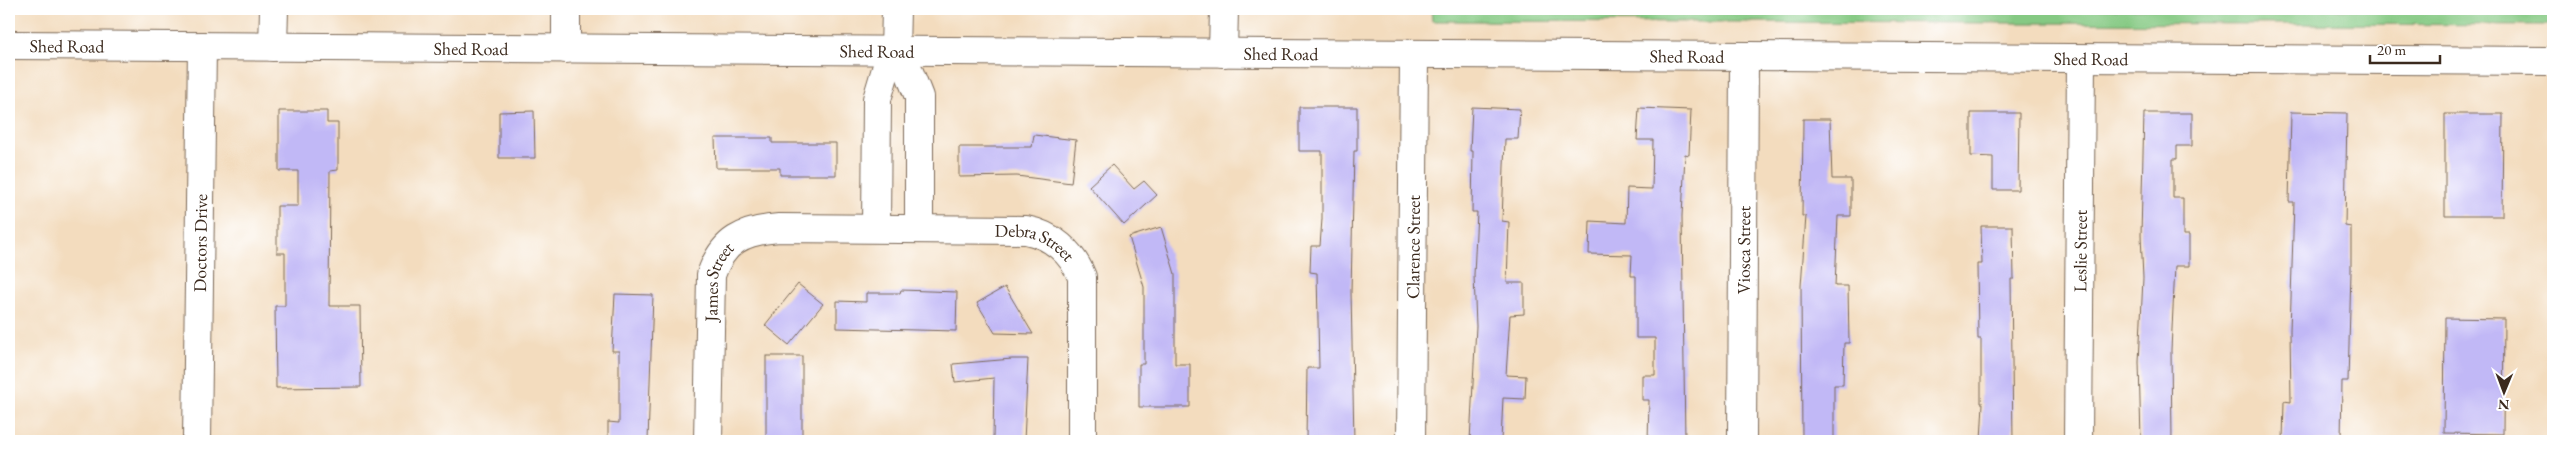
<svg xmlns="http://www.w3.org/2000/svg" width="2562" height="450" font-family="'EB Garamond',serif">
<rect width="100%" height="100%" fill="#fff"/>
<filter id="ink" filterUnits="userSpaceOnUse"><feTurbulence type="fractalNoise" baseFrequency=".02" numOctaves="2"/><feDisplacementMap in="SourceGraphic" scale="10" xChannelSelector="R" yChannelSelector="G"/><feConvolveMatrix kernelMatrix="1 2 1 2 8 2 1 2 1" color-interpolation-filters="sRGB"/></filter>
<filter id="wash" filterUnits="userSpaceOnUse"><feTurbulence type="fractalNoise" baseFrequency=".0096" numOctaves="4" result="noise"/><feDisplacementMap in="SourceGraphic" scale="20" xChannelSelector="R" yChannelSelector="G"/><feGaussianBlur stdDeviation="1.12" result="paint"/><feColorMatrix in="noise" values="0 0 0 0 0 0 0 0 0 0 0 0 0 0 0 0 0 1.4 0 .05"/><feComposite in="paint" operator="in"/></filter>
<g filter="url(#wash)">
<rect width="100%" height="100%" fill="#f3dcbe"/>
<path fill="#85c983" stroke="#607a50" d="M 1431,9 L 2553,9 L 2553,25 L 1432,21 Z"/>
<g id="blocks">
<g fill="#c1b8f6">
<path d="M 1299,107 L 1357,107 L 1357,151 L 1354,151 L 1351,292 L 1354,441 L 1306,441 L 1307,368 L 1319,368 L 1317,273 L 1310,272 L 1311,246 L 1320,246 L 1322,219 L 1322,151 L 1299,151 Z"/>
<path d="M 1472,107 L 1520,109 L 1518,139 L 1505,139 L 1502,221 L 1509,222 L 1507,283 L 1524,283 L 1524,314 L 1510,315 L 1506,375 L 1526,376 L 1525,399 L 1503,398 L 1501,441 L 1470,441 L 1476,326 L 1474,275 L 1477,212 L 1472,212 L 1473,151 L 1470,151 Z"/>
<path d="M 1639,108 L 1691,110 L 1689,155 L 1685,154 L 1682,216 L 1685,441 L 1648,441 L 1649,400 L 1642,400 L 1642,375 L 1655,375 L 1655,338 L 1636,338 L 1636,276 L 1631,276 L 1632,255 L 1589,254 L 1590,221 L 1626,223 L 1627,188 L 1652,189 L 1653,140 L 1637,140 Z"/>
<path d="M 279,111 L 327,111 L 327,123 L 338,123 L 338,170 L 330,171 L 329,306 L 360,306 L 361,387 L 276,388 L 275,306 L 285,306 L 285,253 L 277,253 L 277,206 L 298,206 L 298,171 L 279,171 Z"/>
<path d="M 534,111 L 535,158 L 499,158 L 499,112 Z"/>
<path d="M 2291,112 L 2347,113 L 2345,226 L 2351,227 L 2351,272 L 2348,381 L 2342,381 L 2341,441 L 2283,441 L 2284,401 L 2291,402 L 2290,331 L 2294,202 L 2289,202 Z"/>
<path d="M 1971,113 L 2019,113 L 2018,190 L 1993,190 L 1993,157 L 1971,156 Z"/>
<path d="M 2144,113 L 2192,113 L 2192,146 L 2177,146 L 2177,159 L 2173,159 L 2173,198 L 2183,198 L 2183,235 L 2189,235 L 2189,266 L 2175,266 L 2171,350 L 2172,441 L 2141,441 L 2139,362 L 2143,278 L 2141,235 Z"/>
<path d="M 2445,114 L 2503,114 L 2502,216 L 2445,216 Z"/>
<path d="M 1803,119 L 1830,119 L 1832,179 L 1851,179 L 1851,216 L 1838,216 L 1835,286 L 1848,286 L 1849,343 L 1844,343 L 1843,385 L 1834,385 L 1834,441 L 1802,441 L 1801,286 L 1806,216 L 1802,216 Z"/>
<path d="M 1034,135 L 1076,140 L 1071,183 L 1017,176 L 959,177 L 959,147 L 1032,147 Z"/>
<path d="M 715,138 L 772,138 L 772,143 L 836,143 L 836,175 L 780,175 L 780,168 L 716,168 Z"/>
<path d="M 1112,165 L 1134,189 L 1144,181 L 1157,195 L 1124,225 L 1089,186 Z"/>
<path d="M 1981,226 L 2013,226 L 2014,279 L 2011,279 L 2013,441 L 1981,441 L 1983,403 L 1981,403 L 1981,339 L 1978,339 L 1977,264 L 1982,264 Z"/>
<path d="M 1161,227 L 1175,274 L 1175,364 L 1190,364 L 1190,407 L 1139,407 L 1139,364 L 1144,364 L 1144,287 L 1129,237 Z"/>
<path d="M 798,284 L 823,304 L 789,345 L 765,325 Z"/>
<path d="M 1005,287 L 1033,334 L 995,333 L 977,303 Z"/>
<path d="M 901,290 L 957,292 L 956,331 L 837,328 L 837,301 L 866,302 L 866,293 L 900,293 Z"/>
<path d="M 615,294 L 653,295 L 648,441 L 608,441 L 608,422 L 619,423 L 619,351 L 612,351 Z"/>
<path d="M 2445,318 L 2504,319 L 2503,434 L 2444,433 Z"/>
<rect x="766" y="356" width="36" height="85"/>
<path d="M 1012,359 L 1028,359 L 1024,441 L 993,441 L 994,378 L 955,382 L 953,364 Z"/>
</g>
</g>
</g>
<g filter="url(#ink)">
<use href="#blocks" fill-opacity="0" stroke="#7b6856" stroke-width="1"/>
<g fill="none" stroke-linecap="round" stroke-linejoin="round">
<g stroke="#7b6856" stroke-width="30">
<g id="minor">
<path id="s1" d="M 9,45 L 2553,61"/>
<path d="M 273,47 L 274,9"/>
<path d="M 566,49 L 566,9"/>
<path d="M 895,51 L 908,69 L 919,97 L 919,229"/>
<path d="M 1223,53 L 1224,9"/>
<path d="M 876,228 L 877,99 L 886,69 L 895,51 L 896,9"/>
<path id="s2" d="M 197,441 L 202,46"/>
<path id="s3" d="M 708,441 L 711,275 C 723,240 743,231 779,228 L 1026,230 C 1052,235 1072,252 1082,277 L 1082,441"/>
<path id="s4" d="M 1411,441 L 1414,54"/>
<path id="s5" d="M 1742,441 L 1744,58"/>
<path id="s6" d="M 2078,441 L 2081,60"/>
</g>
</g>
<use href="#minor" stroke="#fff" stroke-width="28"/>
</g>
</g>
<g text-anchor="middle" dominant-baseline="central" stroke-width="4.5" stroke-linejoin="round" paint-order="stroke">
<g font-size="18" fill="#3b2a1e" stroke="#fff">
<text stroke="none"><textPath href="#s1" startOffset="58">Shed Road</textPath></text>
<text stroke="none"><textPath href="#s1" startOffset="462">Shed Road</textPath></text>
<text stroke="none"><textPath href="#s1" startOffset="868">Shed Road</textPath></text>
<text stroke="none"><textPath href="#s1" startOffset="1272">Shed Road</textPath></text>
<text stroke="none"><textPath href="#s1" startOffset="1678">Shed Road</textPath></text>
<text stroke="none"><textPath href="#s1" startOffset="2082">Shed Road</textPath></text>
<text stroke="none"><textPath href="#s2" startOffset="198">Doctors Drive</textPath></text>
<text stroke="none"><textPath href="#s3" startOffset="514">Debra Street</textPath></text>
<text stroke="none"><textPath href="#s4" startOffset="194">Clarence Street</textPath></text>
<text stroke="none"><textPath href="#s5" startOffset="191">Viosca Street</textPath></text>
<text stroke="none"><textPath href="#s6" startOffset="190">Leslie Street</textPath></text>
<text stroke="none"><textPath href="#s3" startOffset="161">James Street</textPath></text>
</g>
</g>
<rect width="2562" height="450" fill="none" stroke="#fff" stroke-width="30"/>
<g transform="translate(2504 392) rotate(181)" stroke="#ffffff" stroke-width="4" paint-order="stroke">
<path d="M0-4L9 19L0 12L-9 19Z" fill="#3b2a1e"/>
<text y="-8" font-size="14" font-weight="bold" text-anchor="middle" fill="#3b2a1e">N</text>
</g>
<path d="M2370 55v8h70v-8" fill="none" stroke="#3b2a1e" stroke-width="2.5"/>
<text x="2377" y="55" font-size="15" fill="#3b2a1e" stroke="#ffffff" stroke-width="4" paint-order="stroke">20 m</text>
</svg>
